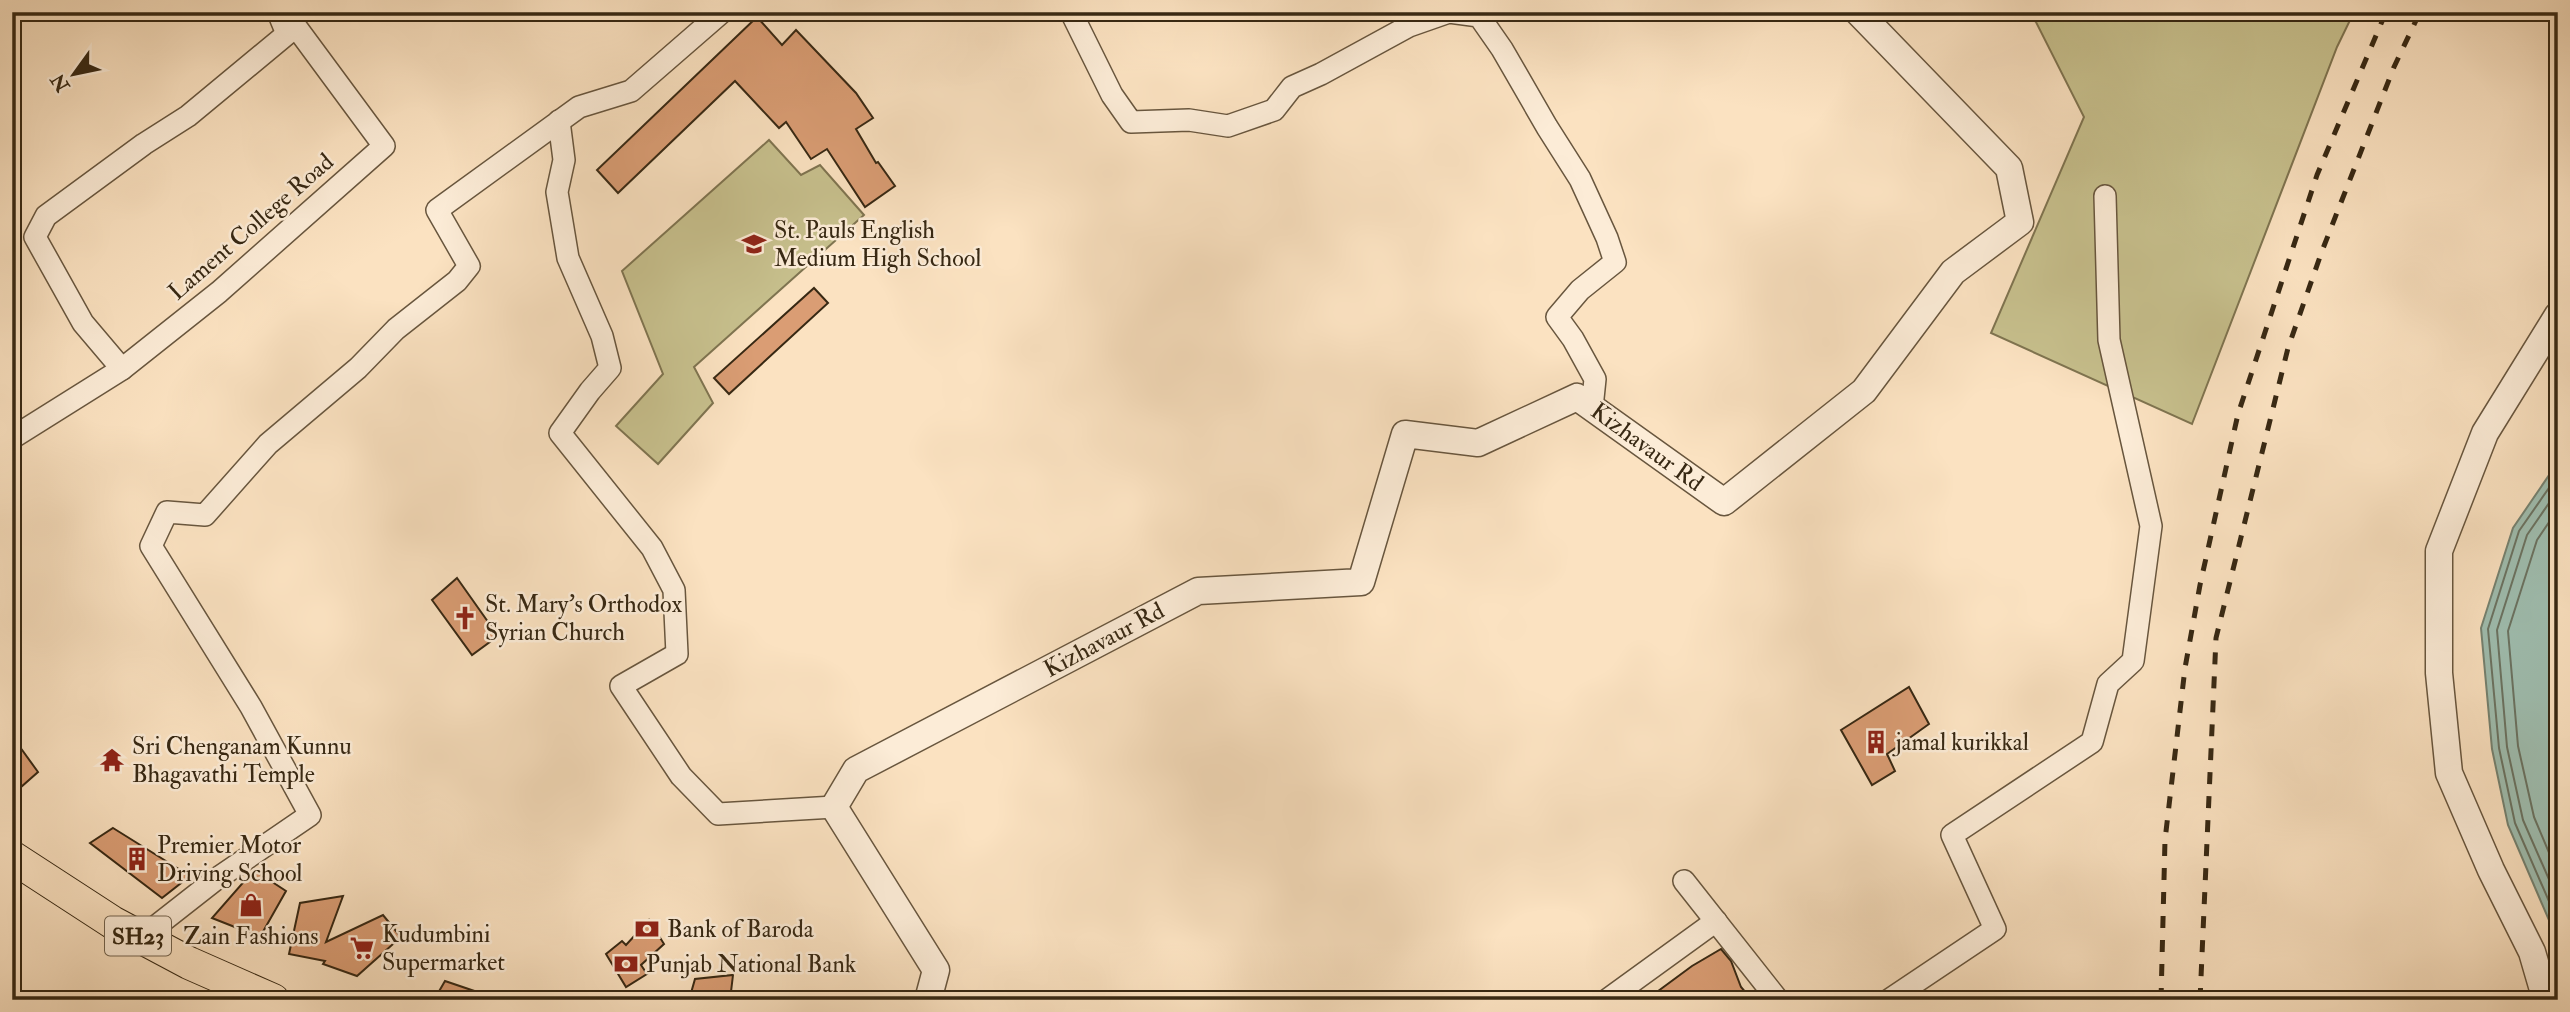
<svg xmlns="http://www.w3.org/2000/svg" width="2570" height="1012" font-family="'IM FELL Double Pica',serif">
<rect width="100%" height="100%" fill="#fbe2c1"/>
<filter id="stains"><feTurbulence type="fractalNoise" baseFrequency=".00286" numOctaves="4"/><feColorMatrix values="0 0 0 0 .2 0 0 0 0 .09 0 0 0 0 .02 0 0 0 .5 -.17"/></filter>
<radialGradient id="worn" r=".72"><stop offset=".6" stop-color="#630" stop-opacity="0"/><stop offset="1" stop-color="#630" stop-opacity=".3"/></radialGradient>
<g fill="#c7c08d" stroke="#7f7450" stroke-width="2">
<path d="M 2025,12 L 2354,12 L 2337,47 L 2192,424 L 1991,333 L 2084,117 L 2036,22 Z"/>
<path d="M 769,140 L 801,175 L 820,165 L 864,215 L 694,367 L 713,403 L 658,464 L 616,426 L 663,374 L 622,271 Z"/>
</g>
<path fill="#9fbeb0" stroke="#758271" stroke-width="2" d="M 2558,462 L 2558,941 L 2508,825 L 2492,749 L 2481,628 L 2513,528 Z"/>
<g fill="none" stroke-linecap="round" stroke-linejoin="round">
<g stroke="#6b7362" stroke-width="2">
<path d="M 2558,475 L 2519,531 L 2488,629 L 2499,748 L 2515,823 L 2558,922"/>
<path d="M 2558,490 L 2527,535 L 2497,630 L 2507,747 L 2523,820 L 2558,900"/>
<path d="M 2558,509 L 2537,540 L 2508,631 L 2518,746 L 2534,817 L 2558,874"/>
</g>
</g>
<g fill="#da9d74" stroke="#372813" stroke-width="2">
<path d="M 757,17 L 782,45 L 796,30 L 856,93 L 873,118 L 856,129 L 876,163 L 878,162 L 895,186 L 865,207 L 827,149 L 811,159 L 786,122 L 779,128 L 735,81 L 618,193 L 597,170 Z"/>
<path d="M 814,288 L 828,303 L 729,394 L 714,378 Z"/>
<path d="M 457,578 L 498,636 L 472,655 L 432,600 Z"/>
<path d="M 1909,687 L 1929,724 L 1887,754 L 1895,771 L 1872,785 L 1841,730 Z"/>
<path d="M 12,736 L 38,772 L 12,795 Z"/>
<path d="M 113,828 L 190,876 L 162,898 L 90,843 Z"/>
<path d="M 254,870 L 286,891 L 260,937 L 212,918 Z"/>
<path d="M 343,896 L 326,942 L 383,915 L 401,937 L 357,976 L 323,964 L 325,961 L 289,954 L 300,903 Z"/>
<path d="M 649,920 L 664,944 L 641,965 L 647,974 L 626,987 L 606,954 L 622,941 L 626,945 Z"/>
<path d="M 1721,949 L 1731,961 L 1741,987 L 1752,1000 L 1646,1000 L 1692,966 Z"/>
<path d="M 733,975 L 730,1000 L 689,1000 L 695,979 Z"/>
<path d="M 445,981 L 492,997 L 491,1000 L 434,1000 Z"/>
</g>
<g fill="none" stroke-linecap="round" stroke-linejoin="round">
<g stroke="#68563e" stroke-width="24">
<g id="minor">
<path d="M 1071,12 L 1112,95 L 1131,122 L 1189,120 L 1228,126 L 1274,110 L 1292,87 L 1321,74 L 1409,26 L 1449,12 L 1479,16 L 1502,49 L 1547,127 L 1580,179 L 1607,238 L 1615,262 L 1580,290 L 1557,317 L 1573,339 L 1595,379 L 1592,408"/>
<path d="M 559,121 L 564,160 L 557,192 L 568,258 L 602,336 L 610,368 L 590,391 L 560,433 L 652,548 L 674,590 L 677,654 L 621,686 L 681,776 L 718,814 L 834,807"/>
<path d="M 122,369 L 83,323 L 35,237 L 46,216 L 144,144 L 188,116 L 287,34 L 278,12"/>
<path d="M 12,438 L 122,369 L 219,292 L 384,146 L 285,12"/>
<path d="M 1684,881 L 1778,1000"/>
<path d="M 141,938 L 215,880 L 310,815 L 251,707 L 151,546 L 167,512 L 205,515 L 268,444 L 358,368 L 396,329 L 457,281 L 469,266 L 437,210 L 579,107 L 631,91 L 722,12"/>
<path d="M 1607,1000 L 1716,921"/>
<path d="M 1889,1000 L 1995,929 L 1952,835 L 2092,742 L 2108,684 L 2133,661 L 2151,526 L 2109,340 L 2105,196"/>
</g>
</g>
<g stroke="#68563e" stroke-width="29">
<g id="tertiary">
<path d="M 928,1000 L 936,970 L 834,807 L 856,770 L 1198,591 L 1361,582 L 1405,434 L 1478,443 L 1577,397 L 1724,502 L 1864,391 L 1953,272 L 2020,222 L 2009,168 L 1858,12"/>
<path d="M 2546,1000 L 2532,952 L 2491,870 L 2449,773 L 2439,673 L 2439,551 L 2485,433 L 2558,315"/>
</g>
</g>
<g stroke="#372813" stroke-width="34">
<path id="primary" d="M 12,857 L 112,922 L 189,963 L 273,1000"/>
</g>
<use href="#minor" stroke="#fcecd7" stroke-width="21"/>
<use href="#tertiary" stroke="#fcecd7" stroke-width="26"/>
<use href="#primary" stroke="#fbe2c1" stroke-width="32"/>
<g stroke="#372813" stroke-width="5" stroke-dasharray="12 12" stroke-linecap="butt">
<path d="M 2161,1000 L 2165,840 L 2185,668 L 2200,585 L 2238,414 L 2317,175 L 2386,12"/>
<path d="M 2200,1000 L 2216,638 L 2288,348 L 2322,251 L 2394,67 L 2420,12"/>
</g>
</g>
<defs>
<g id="school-bare" transform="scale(1.89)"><path d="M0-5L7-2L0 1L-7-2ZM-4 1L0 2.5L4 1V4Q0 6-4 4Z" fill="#8f2418" stroke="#fcecd7" stroke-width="2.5" paint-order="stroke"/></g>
<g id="church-bare" transform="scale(1.89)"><path d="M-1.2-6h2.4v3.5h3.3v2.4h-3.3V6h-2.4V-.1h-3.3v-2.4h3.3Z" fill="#8f2418" stroke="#fcecd7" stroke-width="2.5" paint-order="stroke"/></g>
<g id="building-bare" transform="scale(1.89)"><path d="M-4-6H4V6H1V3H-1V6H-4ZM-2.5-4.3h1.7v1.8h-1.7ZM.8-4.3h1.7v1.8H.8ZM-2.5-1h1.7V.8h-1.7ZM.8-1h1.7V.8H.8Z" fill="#8f2418" stroke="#fcecd7" stroke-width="2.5" paint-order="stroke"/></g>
<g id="temple-bare" transform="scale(1.89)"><path d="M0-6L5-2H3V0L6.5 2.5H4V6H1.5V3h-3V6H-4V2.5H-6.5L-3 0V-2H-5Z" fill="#8f2418" stroke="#fcecd7" stroke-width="2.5" paint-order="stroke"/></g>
<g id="shop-bare" transform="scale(1.89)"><path d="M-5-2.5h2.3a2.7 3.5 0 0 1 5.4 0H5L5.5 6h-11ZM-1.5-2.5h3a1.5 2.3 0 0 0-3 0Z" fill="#8f2418" stroke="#fcecd7" stroke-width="2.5" paint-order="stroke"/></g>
<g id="bank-bare" transform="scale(1.89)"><path d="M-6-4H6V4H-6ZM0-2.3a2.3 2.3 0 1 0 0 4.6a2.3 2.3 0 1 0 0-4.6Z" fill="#8f2418" stroke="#fcecd7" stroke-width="2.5" paint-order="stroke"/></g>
<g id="supermarket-bare" transform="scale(1.89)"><path d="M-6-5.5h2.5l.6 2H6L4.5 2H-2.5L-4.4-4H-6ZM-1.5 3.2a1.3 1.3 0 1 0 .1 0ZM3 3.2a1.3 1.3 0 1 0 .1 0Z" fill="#8f2418" stroke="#fcecd7" stroke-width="2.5" paint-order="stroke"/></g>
</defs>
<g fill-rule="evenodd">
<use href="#school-bare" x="754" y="244"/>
<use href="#church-bare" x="465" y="618"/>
<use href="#building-bare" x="1876" y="742"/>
<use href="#temple-bare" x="112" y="760"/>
<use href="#building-bare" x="137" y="859"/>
<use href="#shop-bare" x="251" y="905"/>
<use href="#bank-bare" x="647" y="929"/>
<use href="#supermarket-bare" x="362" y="948"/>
<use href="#bank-bare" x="626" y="964"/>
</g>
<g text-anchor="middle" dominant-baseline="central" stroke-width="5" stroke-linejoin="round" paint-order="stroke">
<rect fill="#fcecd7" stroke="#72634e" stroke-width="2" x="105" y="916.5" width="66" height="39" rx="5"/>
<g font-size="23" font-weight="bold" fill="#372813">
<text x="138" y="936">SH23</text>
</g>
<g font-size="24" fill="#372813" stroke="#fcecd7">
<text transform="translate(251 227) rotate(-41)">Lament College Road</text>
<text transform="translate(1647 447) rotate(36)">Kizhavaur Rd</text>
<text transform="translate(1104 640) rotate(-28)">Kizhavaur Rd</text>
</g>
<g font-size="24" fill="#372813" stroke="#fcecd7" text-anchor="start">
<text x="774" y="230">St. Pauls English<tspan x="774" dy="28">Medium High School</tspan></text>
<text x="485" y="604">St. Mary's Orthodox<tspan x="485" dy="28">Syrian Church</tspan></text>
<text x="1896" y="742">jamal kurikkal</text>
<text x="132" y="746">Sri Chenganam Kunnu<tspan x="132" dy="28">Bhagavathi Temple</tspan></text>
<text x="157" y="845">Premier Motor<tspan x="157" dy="28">Driving School</tspan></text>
<text x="667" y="929">Bank of Baroda</text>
<text x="382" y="934">Kudumbini<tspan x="382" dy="28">Supermarket</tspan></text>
<text x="251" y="936" text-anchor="middle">Zain Fashions</text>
<text x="646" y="964">Punjab National Bank</text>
</g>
</g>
<rect width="2570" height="1012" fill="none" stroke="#fbe2c1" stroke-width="42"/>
<rect x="14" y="14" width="2542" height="984" fill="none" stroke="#372813" stroke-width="3.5"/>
<rect x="21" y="21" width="2528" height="970" fill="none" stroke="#372813" stroke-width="2"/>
<g transform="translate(74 74) rotate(237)" stroke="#fcecd7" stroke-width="5" paint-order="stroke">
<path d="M0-5L12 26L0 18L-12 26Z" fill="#372813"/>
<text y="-10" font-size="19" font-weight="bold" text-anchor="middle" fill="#372813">N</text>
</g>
<rect width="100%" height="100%" filter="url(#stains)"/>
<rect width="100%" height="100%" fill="url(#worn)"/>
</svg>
